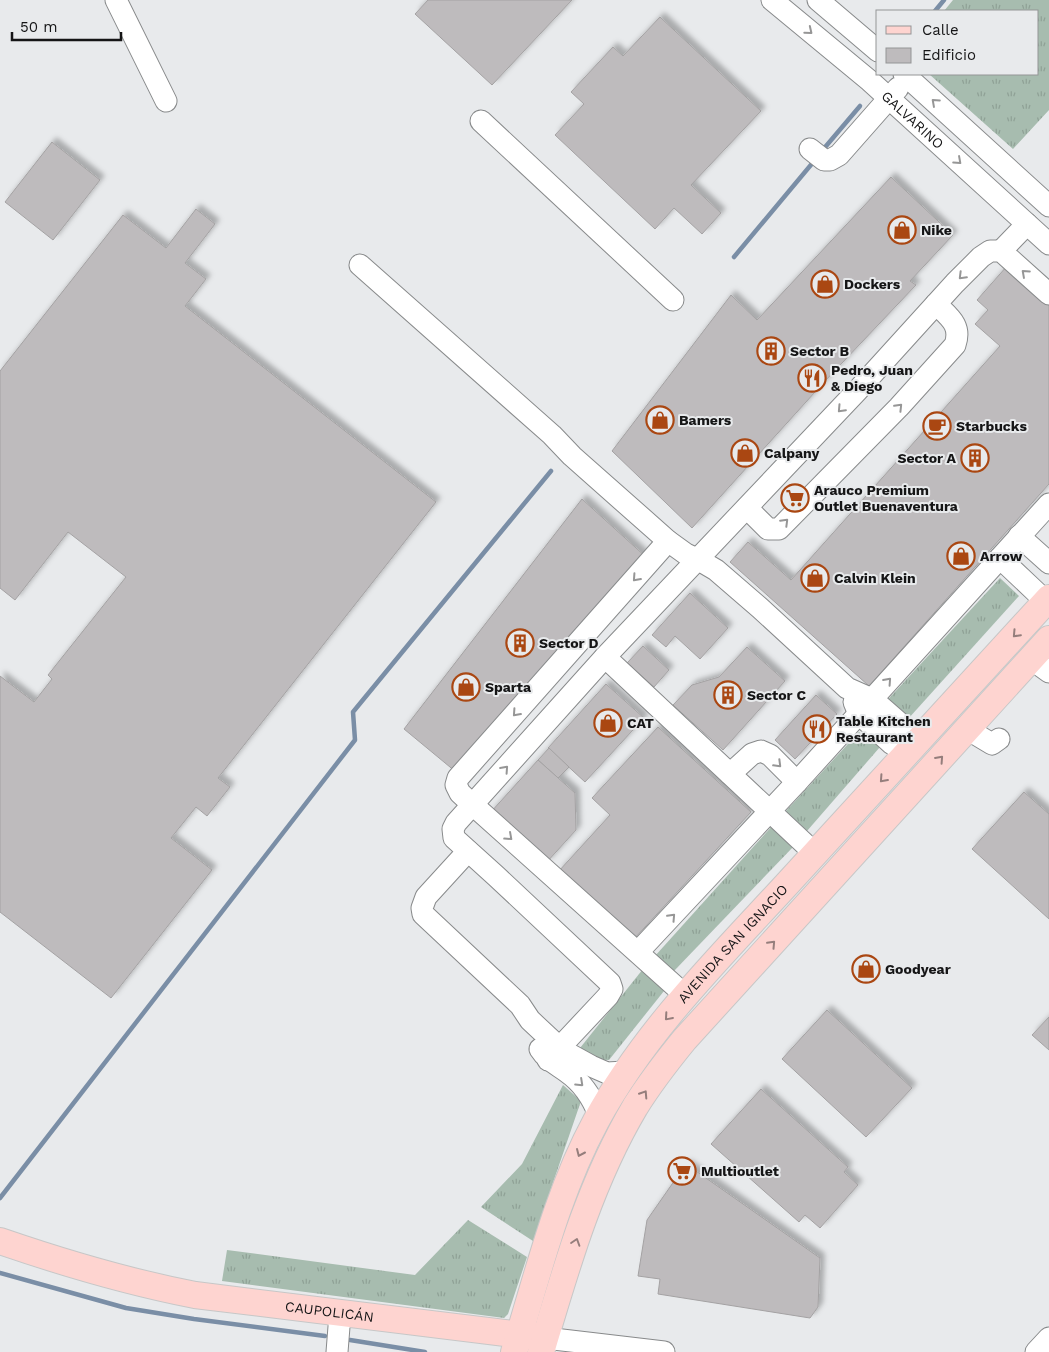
<svg xmlns="http://www.w3.org/2000/svg" width="1049" height="1352" font-family="'Work Sans',sans-serif">
<defs>
<pattern id="grass-tufts" width="24" height="20" patternUnits="userSpaceOnUse" patternTransform="scale(1.25)"><rect width="24" height="20" fill="#a7bcaf"/><path d="M3 7l-1-3M5 7V3M7 7l1-3M15 17l-1-3M17 17v-4M19 17l1-3" fill="none" stroke="#8fa196"/></pattern>
<filter id="shadow"><feDropShadow dx="4.5" dy="-4.5" stdDeviation="2.5" flood-color="#0004"/></filter>
</defs>
<rect width="100%" height="100%" fill="#e8eaec"/>
<g fill="url(#grass-tufts)">
<path d="M 953,0 L 1049,0 L 1049,110 L 1013,149 L 929,74 L 1038,74 L 1038,11 L 944,11 Z"/>
<path d="M 1000,578 L 1019,596 L 908,719 L 880,708 Z"/>
<path d="M 859,732 L 880,747 L 807,831 L 785,812 Z"/>
<path d="M 773,825 L 794,846 L 674,971 L 655,956 Z"/>
<path d="M 643,969 L 664,991 L 609,1060 L 602,1060 L 580,1048 Z"/>
<path d="M 563,1085 L 581,1101 L 533,1241 L 481,1207 L 522,1164 Z"/>
<path d="M 468,1220 L 527,1257 L 508,1314 L 504,1318 L 222,1281 L 227,1250 L 415,1275 Z"/>
</g>
<g fill="none" stroke-linecap="round" stroke-linejoin="round">
<g stroke="#7a8ea6" stroke-width="4.5">
<path d="M 935,11 L 944,0"/>
<path d="M 821,152 L 860,106"/>
<path d="M 734,257 L 815,160"/>
<path d="M 0,1198 L 355,740 L 353,712 L 551,471"/>
<path d="M 0,1273 L 126,1308 L 194,1319 L 325,1336"/>
<path d="M 350,1340 L 425,1352"/>
</g>
</g>
<g fill="#bebbbd" stroke="#a4a2a3" filter="url(#shadow)">
<path d="M 428,0 L 572,0 L 492,85 L 415,14 Z"/>
<path d="M 660,17 L 761,111 L 691,185 L 721,213 L 702,234 L 674,208 L 655,229 L 555,135 L 584,104 L 571,92 L 613,47 L 623,56 Z"/>
<path d="M 52,142 L 100,180 L 53,240 L 5,202 Z"/>
<path d="M 891,177 L 953,235 L 910,281 L 916,285 L 825,381 L 692,528 L 612,451 L 731,295 L 757,320 Z"/>
<path d="M 196,209 L 215,224 L 185,263 L 206,279 L 185,306 L 436,502 L 218,778 L 230,787 L 207,816 L 196,807 L 171,838 L 212,870 L 111,998 L 0,912 L 0,676 L 34,702 L 52,679 L 48,675 L 126,577 L 68,532 L 15,600 L 0,588 L 0,371 L 123,215 L 166,248 Z"/>
<path d="M 1007,266 L 1049,304 L 1049,484 L 869,686 L 730,562 L 748,542 L 791,580 L 1000,346 L 975,324 L 988,310 L 977,300 Z"/>
<path d="M 582,499 L 646,557 L 456,772 L 404,729 Z"/>
<path d="M 690,593 L 728,628 L 700,659 L 675,636 L 666,647 L 652,635 Z"/>
<path d="M 643,646 L 669,670 L 654,687 L 627,663 Z"/>
<path d="M 747,647 L 785,681 L 723,750 L 673,705 L 692,685 L 719,677 Z"/>
<path d="M 606,684 L 644,718 L 585,782 L 548,748 Z"/>
<path d="M 816,695 L 837,714 L 795,759 L 775,740 Z"/>
<path d="M 658,727 L 751,812 L 633,940 L 558,872 L 610,815 L 592,798 Z"/>
<path d="M 549,748 L 569,767 L 558,778 L 538,760 Z"/>
<path d="M 538,760 L 575,793 L 576,830 L 546,863 L 490,813 Z"/>
<path d="M 1024,792 L 1049,814 L 1049,919 L 972,849 Z"/>
<path d="M 827,1010 L 912,1088 L 866,1137 L 782,1059 Z"/>
<path d="M 1049,1017 L 1049,1050 L 1032,1035 Z"/>
<path d="M 761,1089 L 848,1167 L 844,1172 L 858,1185 L 820,1228 L 805,1215 L 799,1222 L 711,1144 Z"/>
<path d="M 686,1164 L 820,1258 L 818,1307 L 810,1318 L 658,1294 L 660,1279 L 638,1276 L 647,1220 Z"/>
</g>
<g fill="none" stroke-linecap="round" stroke-linejoin="round">
<g stroke="#888a8b" stroke-width="23">
<g id="minor">
<path d="M 116,0 L 166,101"/>
<path id="s1" d="M 772,0 L 870,81 L 1049,244"/>
<path d="M 818,0 L 878,51"/>
<path d="M 904,74 L 1049,206"/>
<path d="M 481,121 L 673,300"/>
<path d="M 810,149 L 824,160 L 830,160 L 839,155 L 898,88"/>
<path d="M 1001,251 L 1027,224"/>
<path d="M 360,265 L 552,435 L 572,456 L 668,541 L 686,554 L 699,560 L 716,570 L 760,608 L 847,688 L 872,699 L 904,727 L 909,735 L 911,748"/>
<path d="M 747,508 L 768,529 L 779,529 L 899,407 L 955,345 C 962,325 949,317 936,304"/>
<path d="M 1019,536 L 1049,563"/>
<path d="M 668,541 L 458,778 L 456,785 L 460,793 L 473,805 L 686,996"/>
<path d="M 1000,558 L 1036,592 L 1045,602"/>
<path d="M 605,657 L 807,846 L 814,855"/>
<path d="M 1031,659 L 1049,672"/>
<path d="M 854,702 L 859,714 L 892,744 L 900,744 L 911,748"/>
<path d="M 967,729 L 992,744 L 999,739"/>
<path d="M 730,774 L 752,754 L 761,751 L 770,755 L 797,782"/>
<path d="M 468,851 L 426,897 L 422,908 L 423,914 L 520,1005 L 530,1020 L 562,1050 L 591,1066 L 607,1073 L 625,1072"/>
<path d="M 638,952 L 797,782 L 1049,504"/>
<path d="M 540,1049 C 547,1060 556,1064 567,1072 C 583,1083 592,1097 599,1115"/>
<path d="M 548,1060 L 608,996 L 612,989 L 610,983 L 496,876 L 454,838 L 453,829 L 456,823 L 605,657 L 857,391 L 955,283 L 981,257 L 990,251 L 1001,251 L 1049,294"/>
<path d="M 545,1338 L 664,1352"/>
<path d="M 337,1352 L 340,1314"/>
<path d="M 1036,1352 L 1049,1338"/>
</g>
</g>
<g stroke="#c7c7c7" stroke-width="28">
<g id="major">
<path id="s2" d="M 0,1241 C 64,1263 128,1282 195,1295 L 537,1337"/>
<path id="s3" d="M 514,1352 C 538,1274 557,1193 596,1121 C 645,1031 719,958 788,883 C 875,788 962,693 1049,598"/>
<path d="M 541,1352 C 566,1268 590,1183 635,1107 C 650,1083 667,1061 685,1039 L 1049,639"/>
</g>
</g>
<use href="#minor" stroke="#fff" stroke-width="21"/>
<use href="#major" stroke="#fed4d0" stroke-width="26"/>
</g>
<defs><path id="oneway-chevron" d="M-2-3.5L2.5 0L-2 3.5" fill="none" stroke-width="1.6" stroke-linecap="round" stroke-linejoin="round" transform="scale(1.25)"/></defs>
<g stroke="#969696">
<use href="#oneway-chevron" transform="translate(809 31) rotate(39)"/>
<use href="#oneway-chevron" transform="translate(935 102) rotate(-138)"/>
<use href="#oneway-chevron" transform="translate(958 161) rotate(42)"/>
<use href="#oneway-chevron" transform="translate(1025 273) rotate(-138)"/>
<use href="#oneway-chevron" transform="translate(962 276) rotate(135)"/>
<use href="#oneway-chevron" transform="translate(899 407) rotate(-46)"/>
<use href="#oneway-chevron" transform="translate(841 409) rotate(133)"/>
<use href="#oneway-chevron" transform="translate(785 522) rotate(-45)"/>
<use href="#oneway-chevron" transform="translate(636 578) rotate(132)"/>
<use href="#oneway-chevron" transform="translate(888 681) rotate(-48)"/>
<use href="#oneway-chevron" transform="translate(516 713) rotate(132)"/>
<use href="#oneway-chevron" transform="translate(778 764) rotate(45)"/>
<use href="#oneway-chevron" transform="translate(505 769) rotate(-48)"/>
<use href="#oneway-chevron" transform="translate(509 837) rotate(42)"/>
<use href="#oneway-chevron" transform="translate(672 917) rotate(-47)"/>
<use href="#oneway-chevron" transform="translate(580 1083) rotate(43)"/>
</g>
<g stroke="#957e7c">
<use href="#oneway-chevron" transform="translate(1016 634) rotate(133)"/>
<use href="#oneway-chevron" transform="translate(940 759) rotate(-48)"/>
<use href="#oneway-chevron" transform="translate(883 779) rotate(132)"/>
<use href="#oneway-chevron" transform="translate(772 944) rotate(-47)"/>
<use href="#oneway-chevron" transform="translate(668 1017) rotate(131)"/>
<use href="#oneway-chevron" transform="translate(644 1094) rotate(-57)"/>
<use href="#oneway-chevron" transform="translate(580 1153) rotate(114)"/>
<use href="#oneway-chevron" transform="translate(576 1242) rotate(-72)"/>
</g>
<defs>
<g id="shop-ring" transform="scale(1.4375)"><circle r="9.5" fill="#e8eaec" stroke="#aa4712" stroke-width="1.5"/><path d="M-5-2.5h2.3a2.7 3.5 0 0 1 5.4 0H5L5.5 6h-11ZM-1.5-2.5h3a1.5 2.3 0 0 0-3 0Z" fill="#aa4712"/></g>
<g id="building-ring" transform="scale(1.4375)"><circle r="9.5" fill="#e8eaec" stroke="#aa4712" stroke-width="1.5"/><path d="M-4-6H4V6H1V3H-1V6H-4ZM-2.5-4.3h1.7v1.8h-1.7ZM.8-4.3h1.7v1.8H.8ZM-2.5-1h1.7V.8h-1.7ZM.8-1h1.7V.8H.8Z" fill="#aa4712"/></g>
<g id="restaurant-ring" transform="scale(1.4375)"><circle r="9.5" fill="#e8eaec" stroke="#aa4712" stroke-width="1.5"/><path d="M-5-6h1v4h1v-4h1v4h1v-4h1v5L-1.5 .5V6h-2V.5L-5-1ZM5-6V6H3V1.5H1.5Q1.5-4 5-6Z" fill="#aa4712"/></g>
<g id="cafe-ring" transform="scale(1.4375)"><circle r="9.5" fill="#e8eaec" stroke="#aa4712" stroke-width="1.5"/><path d="M-5.5-4.5H6V0H3Q3 3.5 0 3.5H-2.5Q-5.5 3.5-5.5 0ZM3-3.2v2h1.7v-2ZM-6 4.5H4V6H-6Z" fill="#aa4712"/></g>
<g id="supermarket-ring" transform="scale(1.4375)"><circle r="9.5" fill="#e8eaec" stroke="#aa4712" stroke-width="1.5"/><path d="M-6-5.5h2.5l.6 2H6L4.5 2H-2.5L-4.4-4H-6ZM-1.5 3.2a1.3 1.3 0 1 0 .1 0ZM3 3.2a1.3 1.3 0 1 0 .1 0Z" fill="#aa4712"/></g>
</defs>
<g fill-rule="evenodd">
<use href="#shop-ring" x="902" y="230"/>
<use href="#shop-ring" x="825" y="284"/>
<use href="#building-ring" x="771" y="351"/>
<use href="#restaurant-ring" x="812" y="378"/>
<use href="#shop-ring" x="660" y="420"/>
<use href="#cafe-ring" x="937" y="426"/>
<use href="#shop-ring" x="745" y="453"/>
<use href="#building-ring" x="975" y="458"/>
<use href="#supermarket-ring" x="795" y="498"/>
<use href="#shop-ring" x="961" y="556"/>
<use href="#shop-ring" x="815" y="578"/>
<use href="#building-ring" x="520" y="643"/>
<use href="#shop-ring" x="466" y="687"/>
<use href="#building-ring" x="728" y="695"/>
<use href="#shop-ring" x="608" y="723"/>
<use href="#restaurant-ring" x="817" y="729"/>
<use href="#shop-ring" x="866" y="969"/>
<use href="#supermarket-ring" x="682" y="1171"/>
</g>
<g text-anchor="middle" dominant-baseline="central" stroke-width="4" stroke-linejoin="round" paint-order="stroke">
<g font-size="14" fill="#151516" stroke="#e8eaec">
<text stroke="none"><textPath href="#s1" startOffset="185">GALVARINO</textPath></text>
<text stroke="none"><textPath href="#s3" startOffset="470">AVENIDA SAN IGNACIO</textPath></text>
<text stroke="none"><textPath href="#s2" startOffset="338">CAUPOLICÁN</textPath></text>
</g>
<g font-size="14" font-weight="bold" fill="#151516" stroke="#e8eaec" text-anchor="start">
<text x="921" y="230">Nike</text>
<text x="844" y="284">Dockers</text>
<text x="790" y="351">Sector B</text>
<text x="831" y="370">Pedro, Juan<tspan x="831" dy="16">&amp; Diego</tspan></text>
<text x="679" y="420">Bamers</text>
<text x="956" y="426">Starbucks</text>
<text x="764" y="453">Calpany</text>
<text x="956" y="458" text-anchor="end">Sector A</text>
<text x="814" y="490">Arauco Premium<tspan x="814" dy="16">Outlet Buenaventura</tspan></text>
<text x="980" y="556">Arrow</text>
<text x="834" y="578">Calvin Klein</text>
<text x="539" y="643">Sector D</text>
<text x="485" y="687">Sparta</text>
<text x="747" y="695">Sector C</text>
<text x="836" y="721">Table Kitchen<tspan x="836" dy="16">Restaurant</tspan></text>
<text x="627" y="723">CAT</text>
<text x="885" y="969">Goodyear</text>
<text x="701" y="1171">Multioutlet</text>
</g>
</g>
<rect x="876" y="10" width="162" height="65" fill="#e8eaec" stroke="#949596"/>
<rect x="886" y="26" width="25" height="8" fill="#fed4d0" stroke="#949596"/>
<text x="922" y="35" font-size="15" fill="#151516">Calle</text>
<rect x="886" y="48" width="25" height="15" fill="#bebbbd" stroke="#949596"/>
<text x="922" y="60" font-size="15" fill="#151516">Edificio</text>
<path d="M12 32v8h109v-8" fill="none" stroke="#151516" stroke-width="2.5"/>
<text x="20" y="32" font-size="15" fill="#151516" stroke="#e8eaec" stroke-width="4" paint-order="stroke">50 m</text>
</svg>
